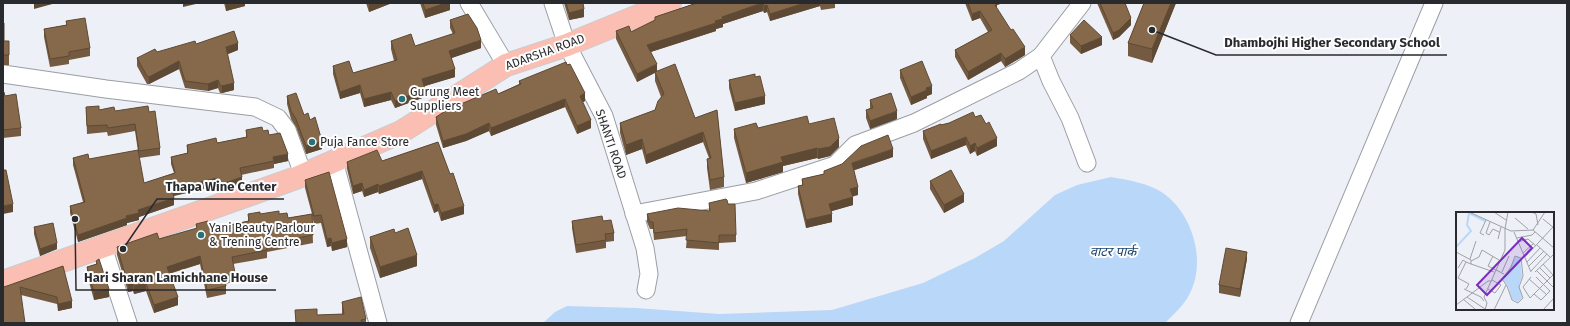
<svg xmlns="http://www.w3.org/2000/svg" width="1570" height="326" font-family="'Fira Sans','Noto Sans Devanagari',sans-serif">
<rect width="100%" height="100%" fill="#edf0f7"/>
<path fill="#b9d7f9" d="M 1111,177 C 1128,180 1148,183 1163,193 C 1193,214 1207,262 1189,295 C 1184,305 1173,315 1165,323 L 543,323 L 555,312 L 567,306 L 636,308 L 719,314 L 832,310 L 923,283 L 975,258 L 1004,241 L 1055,195 L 1077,185 Z"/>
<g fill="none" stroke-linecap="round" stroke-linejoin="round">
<g stroke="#9b9ea4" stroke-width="19">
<g id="minor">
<path d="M 469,3 L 506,65"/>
<path d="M 553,3 L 567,45 L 604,116 L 645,248 L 649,274 L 646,290"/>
<path d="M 1082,3 L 1041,56 L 1051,81 L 1070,118 L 1087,163"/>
<path d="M 3,74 L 106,89 L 255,107 L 278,118 L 287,130 L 303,174"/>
<path d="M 334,161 L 378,323"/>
<path d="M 634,214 L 756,191 L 835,165 L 855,145 L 914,123 L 1019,71 L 1041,56"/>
<path d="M 103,247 L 128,323"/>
<path d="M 1299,323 L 1434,3"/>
</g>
</g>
<g stroke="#cccccd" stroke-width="24">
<path id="major" d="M 3,282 L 296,178 L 401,132 L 506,65 L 567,45 L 670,3"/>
</g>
<use href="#minor" stroke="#fff" stroke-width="17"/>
<use href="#major" stroke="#fbbeb3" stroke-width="22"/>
</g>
<g fill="#735a40">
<path d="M 224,3 L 245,3 L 245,6 L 226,11 Z"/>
<path d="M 366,3 L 392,3 L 369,12 Z"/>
<path d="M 420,3 L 450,3 L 450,10 L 425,18 Z"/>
<path d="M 564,3 L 583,3 L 584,17 L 569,20 Z"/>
<path d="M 696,3 L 837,3 L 835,4 L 835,8 L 821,10 L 820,6 L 770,21 L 767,12 L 764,13 L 763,11 L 723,24 L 723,27 L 716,29 L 716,31 L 651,52 L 657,71 L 695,118 L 717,110 L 724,177 L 724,187 L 710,190 L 707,168 L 707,159 L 709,158 L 703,142 L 646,164 L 642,149 L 626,155 L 620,133 L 620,123 L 655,110 L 661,97 L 655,81 L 655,72 L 637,82 L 616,39 L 616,31 L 631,32 L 655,20 L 655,17 Z"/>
<path d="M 965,3 L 1000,3 L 1000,4 L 997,5 L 997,9 L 1025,55 L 1005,67 L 1001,61 L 968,80 L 955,57 L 955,50 L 988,32 L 980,18 L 972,21 Z"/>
<path d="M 1097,3 L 1125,3 L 1131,25 L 1119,37 L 1113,40 Z"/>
<path d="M 1144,3 L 1176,3 L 1152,63 L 1128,56 L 1128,43 Z"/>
<path d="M 450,20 L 481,48 L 451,58 L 455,77 L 424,86 L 425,97 L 395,108 L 391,100 L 364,107 L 360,93 L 340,99 L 333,74 L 333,66 L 353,73 L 394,61 L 391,49 L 391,41 L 415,46 L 453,34 L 450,28 Z"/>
<path d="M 66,21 L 90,48 L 90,56 L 69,60 L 69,64 L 50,67 L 44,37 L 44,29 L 66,25 Z"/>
<path d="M 3,23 L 4,41 L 9,41 L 9,65 L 3,65 Z"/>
<path d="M 1070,35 L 1102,45 L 1081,54 L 1070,43 Z"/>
<path d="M 196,44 L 238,50 L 227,54 L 234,90 L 222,93 L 220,93 L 218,88 L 208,91 L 185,88 L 179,69 L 149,84 L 147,84 L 137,66 L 137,58 L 157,52 Z"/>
<path d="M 900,70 L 932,94 L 927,96 L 927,98 L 911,105 L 900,78 Z"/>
<path d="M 755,77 L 765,104 L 735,111 L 729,88 L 729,80 Z"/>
<path d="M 519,81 L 585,101 L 582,102 L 591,128 L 577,134 L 565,107 L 491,136 L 489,131 L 466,141 L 443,148 L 436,125 L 436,117 L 498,94 L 519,84 Z"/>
<path d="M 3,92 L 21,128 L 21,136 L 3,138 Z"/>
<path d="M 287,96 L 304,115 L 322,149 L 306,154 L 296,127 L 291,119 L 287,104 Z"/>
<path d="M 870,100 L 897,119 L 870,129 L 866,118 L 866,110 L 870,108 Z"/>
<path d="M 86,107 L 99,110 L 115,111 L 149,112 L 160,148 L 160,155 L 139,158 L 135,131 L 108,136 L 107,132 L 87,134 Z"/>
<path d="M 975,117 L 997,146 L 977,156 L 975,151 L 970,154 L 966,145 L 931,159 L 923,139 L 923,131 L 941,125 Z"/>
<path d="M 809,124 L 839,147 L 830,156 L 818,159 L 817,158 L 783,166 L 783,172 L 746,183 L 734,138 L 734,129 L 758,128 Z"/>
<path d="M 246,130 L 263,131 L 269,135 L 288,161 L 274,164 L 274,168 L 241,175 L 242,184 L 228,189 L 218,191 L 217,186 L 174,196 L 174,205 L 139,217 L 139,220 L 127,223 L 127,225 L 78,242 L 70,213 L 70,206 L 83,202 L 73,165 L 73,158 L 89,159 L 144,183 L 174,173 L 171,164 L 171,157 L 187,153 L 187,145 L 217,143 L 246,137 Z"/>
<path d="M 438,142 L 464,214 L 441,221 L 438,211 L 434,213 L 422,179 L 379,194 L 378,192 L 364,197 L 362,191 L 353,194 L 347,169 L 347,162 L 382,161 Z"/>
<path d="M 893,157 L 854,170 L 858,195 L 852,196 L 853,205 L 831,211 L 832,222 L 806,228 L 798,194 L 798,186 L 802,185 L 802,179 L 824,174 L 824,171 Z"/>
<path d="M 305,180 L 347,247 L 332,251 L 331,246 L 327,247 L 321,223 L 314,224 L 312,216 L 313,243 L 267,252 L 267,258 L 233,264 L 235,281 L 226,284 L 226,294 L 207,298 L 200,264 L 169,274 L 178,305 L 154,313 L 146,291 L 134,294 L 133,291 L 128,292 L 117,255 L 117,247 L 159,239 L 196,229 L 196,224 L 210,229 L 248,221 L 248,214 L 279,214 L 288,218 L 312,214 L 305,188 Z"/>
<path d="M 930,181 L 964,202 L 944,213 L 930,189 Z"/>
<path d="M 709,203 L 728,204 L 736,235 L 736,242 L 719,243 L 719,250 L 686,248 L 687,236 L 654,240 L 653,229 L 650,229 L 647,222 L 647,214 L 709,211 Z"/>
<path d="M 572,221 L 603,221 L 614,233 L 614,241 L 606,242 L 606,248 L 576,253 L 572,228 Z"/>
<path d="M 34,227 L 57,249 L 40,256 L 34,234 Z"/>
<path d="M 395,233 L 417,266 L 380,278 L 370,248 L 370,237 Z"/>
<path d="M 1247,259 L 1240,297 L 1219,293 L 1219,285 Z"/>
<path d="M 96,261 L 109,297 L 94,300 L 87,275 L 87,267 L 96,264 Z"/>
<path d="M 63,266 L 72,308 L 58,311 L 57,304 L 21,295 L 7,286 Z"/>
<path d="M 342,302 L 366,319 L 366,323 L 296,323 L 295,310 L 317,315 L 342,314 Z"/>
</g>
<g fill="#5e4a34">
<path d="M 34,3 L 56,3 L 34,9 Z"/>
<path d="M 183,3 L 200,3 L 183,7 Z"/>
<path d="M 226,3 L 245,3 L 245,6 L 226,11 Z"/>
<path d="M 371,3 L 392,3 L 369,12 L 369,4 Z"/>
<path d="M 446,3 L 450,3 L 450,10 L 425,18 L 425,10 Z"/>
<path d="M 763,3 L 763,11 L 723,24 L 723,27 L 716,29 L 716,31 L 647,53 L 647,45 L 722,17 Z"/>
<path d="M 805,3 L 820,3 L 820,6 L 770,21 L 770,14 Z"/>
<path d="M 995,3 L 1000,3 L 1000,4 L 997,5 L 997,11 L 995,12 Z"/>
<path d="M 1171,3 L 1176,3 L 1152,63 L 1152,49 Z"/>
<path d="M 767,5 L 767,12 L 764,13 L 764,6 Z"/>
<path d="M 584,9 L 584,17 L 569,20 L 569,13 Z"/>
<path d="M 980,11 L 980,18 L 972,21 L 972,14 Z"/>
<path d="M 1131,18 L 1131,25 L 1119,37 L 1113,40 L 1113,33 Z"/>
<path d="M 1102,37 L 1102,45 L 1081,54 L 1081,46 Z"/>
<path d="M 481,40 L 481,48 L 449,59 L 449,51 Z"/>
<path d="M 238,43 L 238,50 L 226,55 L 226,47 Z"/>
<path d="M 1025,47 L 1025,55 L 1005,67 L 1005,59 Z"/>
<path d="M 1001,53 L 1001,61 L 968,80 L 968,72 Z"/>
<path d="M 179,61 L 179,69 L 149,84 L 149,77 Z"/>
<path d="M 657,64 L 657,72 L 637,82 L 637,74 Z"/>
<path d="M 455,69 L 455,77 L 422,87 L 422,79 Z"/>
<path d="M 218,80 L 218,88 L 208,91 L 208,84 Z"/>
<path d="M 234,83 L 234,90 L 222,93 L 222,86 Z"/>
<path d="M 360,85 L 360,93 L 340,99 L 340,92 Z"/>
<path d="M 932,86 L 932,94 L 927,96 L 927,98 L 911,105 L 911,97 L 926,88 Z"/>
<path d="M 425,89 L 425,97 L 395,108 L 395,101 Z"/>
<path d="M 391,92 L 391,100 L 364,107 L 364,99 Z"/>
<path d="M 585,93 L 585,101 L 580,104 L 580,96 Z"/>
<path d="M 765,96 L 765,104 L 735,111 L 735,103 Z"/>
<path d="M 565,99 L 565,107 L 491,136 L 491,128 Z"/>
<path d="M 897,111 L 897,119 L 870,129 L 870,121 Z"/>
<path d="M 591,120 L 591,128 L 577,134 L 577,126 Z"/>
<path d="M 489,123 L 489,131 L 466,141 L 443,148 L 443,141 Z"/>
<path d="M 703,132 L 703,142 L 646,164 L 646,155 Z"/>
<path d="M 966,137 L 966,145 L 931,159 L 931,151 Z"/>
<path d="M 839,138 L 839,147 L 830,156 L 818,159 L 818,149 Z"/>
<path d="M 997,138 L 997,146 L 977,156 L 977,148 Z"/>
<path d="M 642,139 L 642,149 L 626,155 L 626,145 Z"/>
<path d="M 322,141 L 322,149 L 306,154 L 306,146 Z"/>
<path d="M 975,143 L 975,151 L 970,154 L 970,146 Z"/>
<path d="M 817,148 L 817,158 L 783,166 L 783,172 L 746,183 L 746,173 L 781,157 Z"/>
<path d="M 893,149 L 893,157 L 852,171 L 852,163 Z"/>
<path d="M 288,154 L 288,161 L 274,164 L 273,157 Z"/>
<path d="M 422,171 L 422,179 L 379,194 L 379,186 Z"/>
<path d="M 242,177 L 242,184 L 228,189 L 228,182 Z"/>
<path d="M 217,178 L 217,186 L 172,196 L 172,189 Z"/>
<path d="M 362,183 L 362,191 L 353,194 L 353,186 Z"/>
<path d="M 378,184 L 378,192 L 364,197 L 364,190 Z"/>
<path d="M 858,187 L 858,195 L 850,197 L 850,189 Z"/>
<path d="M 964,194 L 964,202 L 944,213 L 944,205 Z"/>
<path d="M 853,197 L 853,205 L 829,212 L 829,204 Z"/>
<path d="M 174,198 L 174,205 L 139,217 L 139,220 L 127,223 L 127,225 L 78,242 L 78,235 L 126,216 L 138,210 Z"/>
<path d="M 13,204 L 13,212 L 3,214 L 3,206 Z"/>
<path d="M 438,204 L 438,211 L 434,213 L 434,205 Z"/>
<path d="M 464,206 L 464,214 L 441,221 L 441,213 Z"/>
<path d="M 832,214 L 832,222 L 806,228 L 806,220 Z"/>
<path d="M 331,238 L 331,246 L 327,247 L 327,239 Z"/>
<path d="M 347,239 L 347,247 L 332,251 L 332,243 Z"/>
<path d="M 57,243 L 57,249 L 40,256 L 40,249 Z"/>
<path d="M 1247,252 L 1247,259 L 1240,297 L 1240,289 Z"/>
<path d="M 417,255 L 417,266 L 380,278 L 380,267 Z"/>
<path d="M 200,256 L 200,264 L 167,274 L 167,267 Z"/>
<path d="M 235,273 L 235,281 L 224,284 L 224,276 Z"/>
<path d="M 133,283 L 133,291 L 128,292 L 128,284 Z"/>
<path d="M 146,283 L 146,291 L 134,294 L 134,286 Z"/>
<path d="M 109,289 L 109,297 L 94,300 L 94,292 Z"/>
<path d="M 178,297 L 178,305 L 154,313 L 154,305 Z"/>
<path d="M 72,301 L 72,308 L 58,311 L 58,304 Z"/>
</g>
<g fill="#86694a" stroke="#5e4a34">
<path d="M 423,3 L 446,3 L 425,10 Z"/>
<path d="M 566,3 L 583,3 L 584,9 L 569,13 Z"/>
<path d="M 697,3 L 762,3 L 722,17 L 723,19 L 715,21 L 716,23 L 647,45 L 657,64 L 637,74 L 616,31 L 629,26 L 631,32 L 655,20 L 655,17 Z"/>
<path d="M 763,3 L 805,3 L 770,14 L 767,5 L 764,6 Z"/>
<path d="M 968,3 L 997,3 L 997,4 L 995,5 L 1011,30 L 1013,29 L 1025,47 L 1005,59 L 1001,53 L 968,72 L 955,50 L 992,30 L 980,11 L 972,14 Z"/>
<path d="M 1100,3 L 1125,3 L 1131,18 L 1119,30 L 1113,33 Z"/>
<path d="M 1144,3 L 1171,3 L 1152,49 L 1128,43 Z"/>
<path d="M 468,14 L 477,28 L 481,40 L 449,51 L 455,69 L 422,79 L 425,89 L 395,101 L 391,92 L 364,99 L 360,85 L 340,92 L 333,66 L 349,61 L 353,73 L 397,60 L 391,41 L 411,34 L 415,46 L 455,33 L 450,20 Z"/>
<path d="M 85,18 L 90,48 L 69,52 L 69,56 L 50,59 L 44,29 L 67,25 L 66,21 Z"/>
<path d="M 1084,20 L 1102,37 L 1081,46 L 1070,35 Z"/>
<path d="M 3,23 L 4,23 L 4,41 L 9,41 L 9,55 L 3,55 Z"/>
<path d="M 234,31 L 238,43 L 226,47 L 234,83 L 222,86 L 220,85 L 218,80 L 208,84 L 185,81 L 179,61 L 149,77 L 147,76 L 137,58 L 155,49 L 157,52 L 195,41 L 196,44 Z"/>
<path d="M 922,61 L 932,86 L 926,88 L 927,90 L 911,97 L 900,70 Z"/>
<path d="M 566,62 L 567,65 L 570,64 L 585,93 L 580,96 L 591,120 L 577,126 L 565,99 L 491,128 L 489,123 L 466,134 L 443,141 L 436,117 L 447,110 L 496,89 L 498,94 L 521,84 L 519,81 Z"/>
<path d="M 675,64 L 695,118 L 717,110 L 724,177 L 710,180 L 707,159 L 711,158 L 703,132 L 646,155 L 642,139 L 626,145 L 620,123 L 655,110 L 658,101 L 664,94 L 655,72 Z"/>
<path d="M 755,74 L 755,77 L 760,76 L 765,96 L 735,103 L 729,80 Z"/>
<path d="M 3,92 L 4,92 L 5,96 L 16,94 L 21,128 L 3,130 Z"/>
<path d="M 296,93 L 304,115 L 308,113 L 310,120 L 315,117 L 322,141 L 306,146 L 296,119 L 291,111 L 287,96 Z"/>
<path d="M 891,93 L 897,111 L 870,121 L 866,110 L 873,108 L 870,100 Z"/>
<path d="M 99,106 L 99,110 L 114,107 L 115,111 L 148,106 L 149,112 L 155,111 L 160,148 L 139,151 L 135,124 L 108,128 L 107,125 L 87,126 L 86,107 Z"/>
<path d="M 973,112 L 975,117 L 981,115 L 986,124 L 989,122 L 997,138 L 977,148 L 975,143 L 970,146 L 966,137 L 931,151 L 923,131 L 941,124 L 941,125 L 949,123 Z"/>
<path d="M 807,116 L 809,124 L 834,118 L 839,138 L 830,147 L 818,149 L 817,148 L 781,157 L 783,162 L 746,173 L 734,129 L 756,123 L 758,128 Z"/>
<path d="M 262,127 L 263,131 L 268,130 L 269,135 L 280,133 L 288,154 L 273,157 L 274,161 L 240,168 L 242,177 L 228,182 L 218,184 L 217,178 L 172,189 L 174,198 L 138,210 L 139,213 L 126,216 L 127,218 L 78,235 L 70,206 L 85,202 L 73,158 L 88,154 L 89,159 L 138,150 L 144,183 L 175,173 L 171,157 L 188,153 L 187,145 L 216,138 L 217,143 L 247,137 L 246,130 Z"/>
<path d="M 888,135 L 893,149 L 852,163 L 858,187 L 850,189 L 853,197 L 829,204 L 832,214 L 806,220 L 798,186 L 803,185 L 802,179 L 824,174 L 824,171 L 842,164 L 861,146 Z"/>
<path d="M 438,142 L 450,174 L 453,173 L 464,206 L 441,213 L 438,204 L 434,205 L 422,171 L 379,186 L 378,184 L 364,190 L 362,183 L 353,186 L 347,162 L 377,150 L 382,161 Z"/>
<path d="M 3,170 L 6,170 L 13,204 L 3,206 Z"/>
<path d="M 951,170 L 964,194 L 944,205 L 930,181 Z"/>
<path d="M 329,172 L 347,239 L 332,243 L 331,238 L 327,239 L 321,215 L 314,216 L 305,180 Z"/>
<path d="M 726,199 L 727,200 L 728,204 L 735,204 L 736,235 L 719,235 L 719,243 L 686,240 L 687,229 L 654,233 L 653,222 L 650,222 L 647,214 L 678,208 L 710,211 L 709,203 Z"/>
<path d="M 279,211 L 279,214 L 287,213 L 288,218 L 312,214 L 313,235 L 266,244 L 267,250 L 232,257 L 235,273 L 224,276 L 226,286 L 207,290 L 200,256 L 167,267 L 178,297 L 154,305 L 146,283 L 134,286 L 133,283 L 128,284 L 117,247 L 157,233 L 159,239 L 197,228 L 196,224 L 208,221 L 210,229 L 249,221 L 248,214 L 260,212 L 260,214 Z"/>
<path d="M 602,216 L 603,221 L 611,220 L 614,233 L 605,234 L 606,240 L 576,245 L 572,221 Z"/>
<path d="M 53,223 L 57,243 L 40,249 L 34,227 Z"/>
<path d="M 408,228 L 417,255 L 380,267 L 370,237 L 394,229 L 395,233 Z"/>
<path d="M 1226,248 L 1247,252 L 1240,289 L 1219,285 Z"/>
<path d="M 99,259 L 109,289 L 94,292 L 87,267 L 97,264 L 96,261 Z"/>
<path d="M 63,266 L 72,301 L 58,304 L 57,297 L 20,287 L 25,323 L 3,323 L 3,287 L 7,286 Z"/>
<path d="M 361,297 L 366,319 L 361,320 L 362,323 L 296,323 L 295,310 L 317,309 L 317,315 L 344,314 L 342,302 Z"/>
</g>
<g fill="#277177" stroke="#fdfdfe" stroke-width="1.5">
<circle cx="402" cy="99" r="4"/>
<circle cx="312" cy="142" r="4"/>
<circle cx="201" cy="235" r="4"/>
</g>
<g text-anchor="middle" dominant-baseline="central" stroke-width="4" stroke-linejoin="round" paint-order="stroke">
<g font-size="12" fill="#292a2d" stroke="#fdfdfe">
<text transform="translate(545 52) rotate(-20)">ADARSHA ROAD</text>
<text transform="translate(611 144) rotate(71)">SHANTI ROAD</text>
</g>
<g font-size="12" fill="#292a2d" stroke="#fdfdfe" text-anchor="start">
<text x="410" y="92">Gurung Meet<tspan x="410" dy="14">Suppliers</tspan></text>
<text x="320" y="142">Puja Fance Store</text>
<text x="209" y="228">Yani Beauty Parlour<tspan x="209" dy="14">&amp; Trening Centre</tspan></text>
</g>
<g font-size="13" font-style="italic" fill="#17406c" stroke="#fdfdfe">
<text x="1113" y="251">वाटर पार्क</text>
</g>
</g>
<g transform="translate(1456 212)">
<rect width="98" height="98" fill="#edf0f7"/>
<path d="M 60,44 L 64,46 L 66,65 L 63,73 L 66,86 L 62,90 L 56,87 L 52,74 L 47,68 Z" fill="#b9d7f9"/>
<path fill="none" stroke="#b9d7f9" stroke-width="2" d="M 0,35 L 15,19 L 11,13 L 13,1 L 29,9"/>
<path fill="none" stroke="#9fa1a6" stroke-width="1" d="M 13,0 L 55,19 L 77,18 L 98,36M 38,0 L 50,8M 76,0 L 80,2 L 82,13M 59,6 L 72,17M 87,7 L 98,16M 34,10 L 30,21 L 33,23 L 37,17 L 43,20M 49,17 L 52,0M 77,18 L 89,0M 58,20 L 75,60M 28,23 L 24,21 L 30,8M 61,26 L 76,23 L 79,20M 42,27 L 45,15M 62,30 L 72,27 L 80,34M 81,33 L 94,45M 0,40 L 15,48 L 15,52 L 38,60M 67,41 L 78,31M 37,44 L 32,54 L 48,62M 59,44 L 65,46 L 67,64 L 63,75 L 67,86 L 62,91 L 56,88 L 51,74 L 46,67 L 55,55 ZM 69,45 L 97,15M 14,47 L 20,29M 15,49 L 23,45 L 26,38 L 43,48M 71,50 L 84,36M 87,52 L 97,63M 73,54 L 88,39M 2,56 L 7,48 L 10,50M 84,56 L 94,66M 75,59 L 91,42M 81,59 L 98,76M 46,60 L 53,44M 79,60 L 98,42M 75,65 L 67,75 L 74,86 L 98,62M 73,67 L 91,83M 8,77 L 25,85 L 28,89M 10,77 L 13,72 L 2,66 L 10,50 L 15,52M 32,77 L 39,81 L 45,73 L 36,68M 78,82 L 85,88 L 94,79 L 80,65M 11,85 L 32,69 L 35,69M 7,87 L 19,97M 0,93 L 11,85 L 29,97M 29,98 L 31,91 L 28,85 L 49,38 L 49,17M 38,98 L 50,73M 87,98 L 98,86"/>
<path fill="#7b2cbf" fill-opacity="0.15" stroke="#7b2cbf" stroke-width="2" d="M 66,26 L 76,36 L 31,83 L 21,73 Z"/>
<rect width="98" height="98" fill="none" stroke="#292a2d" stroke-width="2"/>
</g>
<path fill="none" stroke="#292a2d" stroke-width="1.5" d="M1152 30L1216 55H1447M123 249L157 199H284M75 219L76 290H276"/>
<g fill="#292a2d" stroke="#fdfdfe" stroke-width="1.5">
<circle cx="1152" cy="30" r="4"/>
<circle cx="123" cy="249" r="4"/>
<circle cx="75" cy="219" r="4"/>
</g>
<g font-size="13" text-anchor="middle" font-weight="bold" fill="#292a2d" stroke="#fdfdfe" stroke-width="4" stroke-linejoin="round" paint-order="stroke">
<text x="1332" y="47">Dhambojhi Higher Secondary School</text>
<text x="221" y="191">Thapa Wine Center</text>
<text x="176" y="282">Hari Sharan Lamichhane House</text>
</g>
<rect width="1570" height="326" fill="none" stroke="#292a2d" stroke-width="8"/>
</svg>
